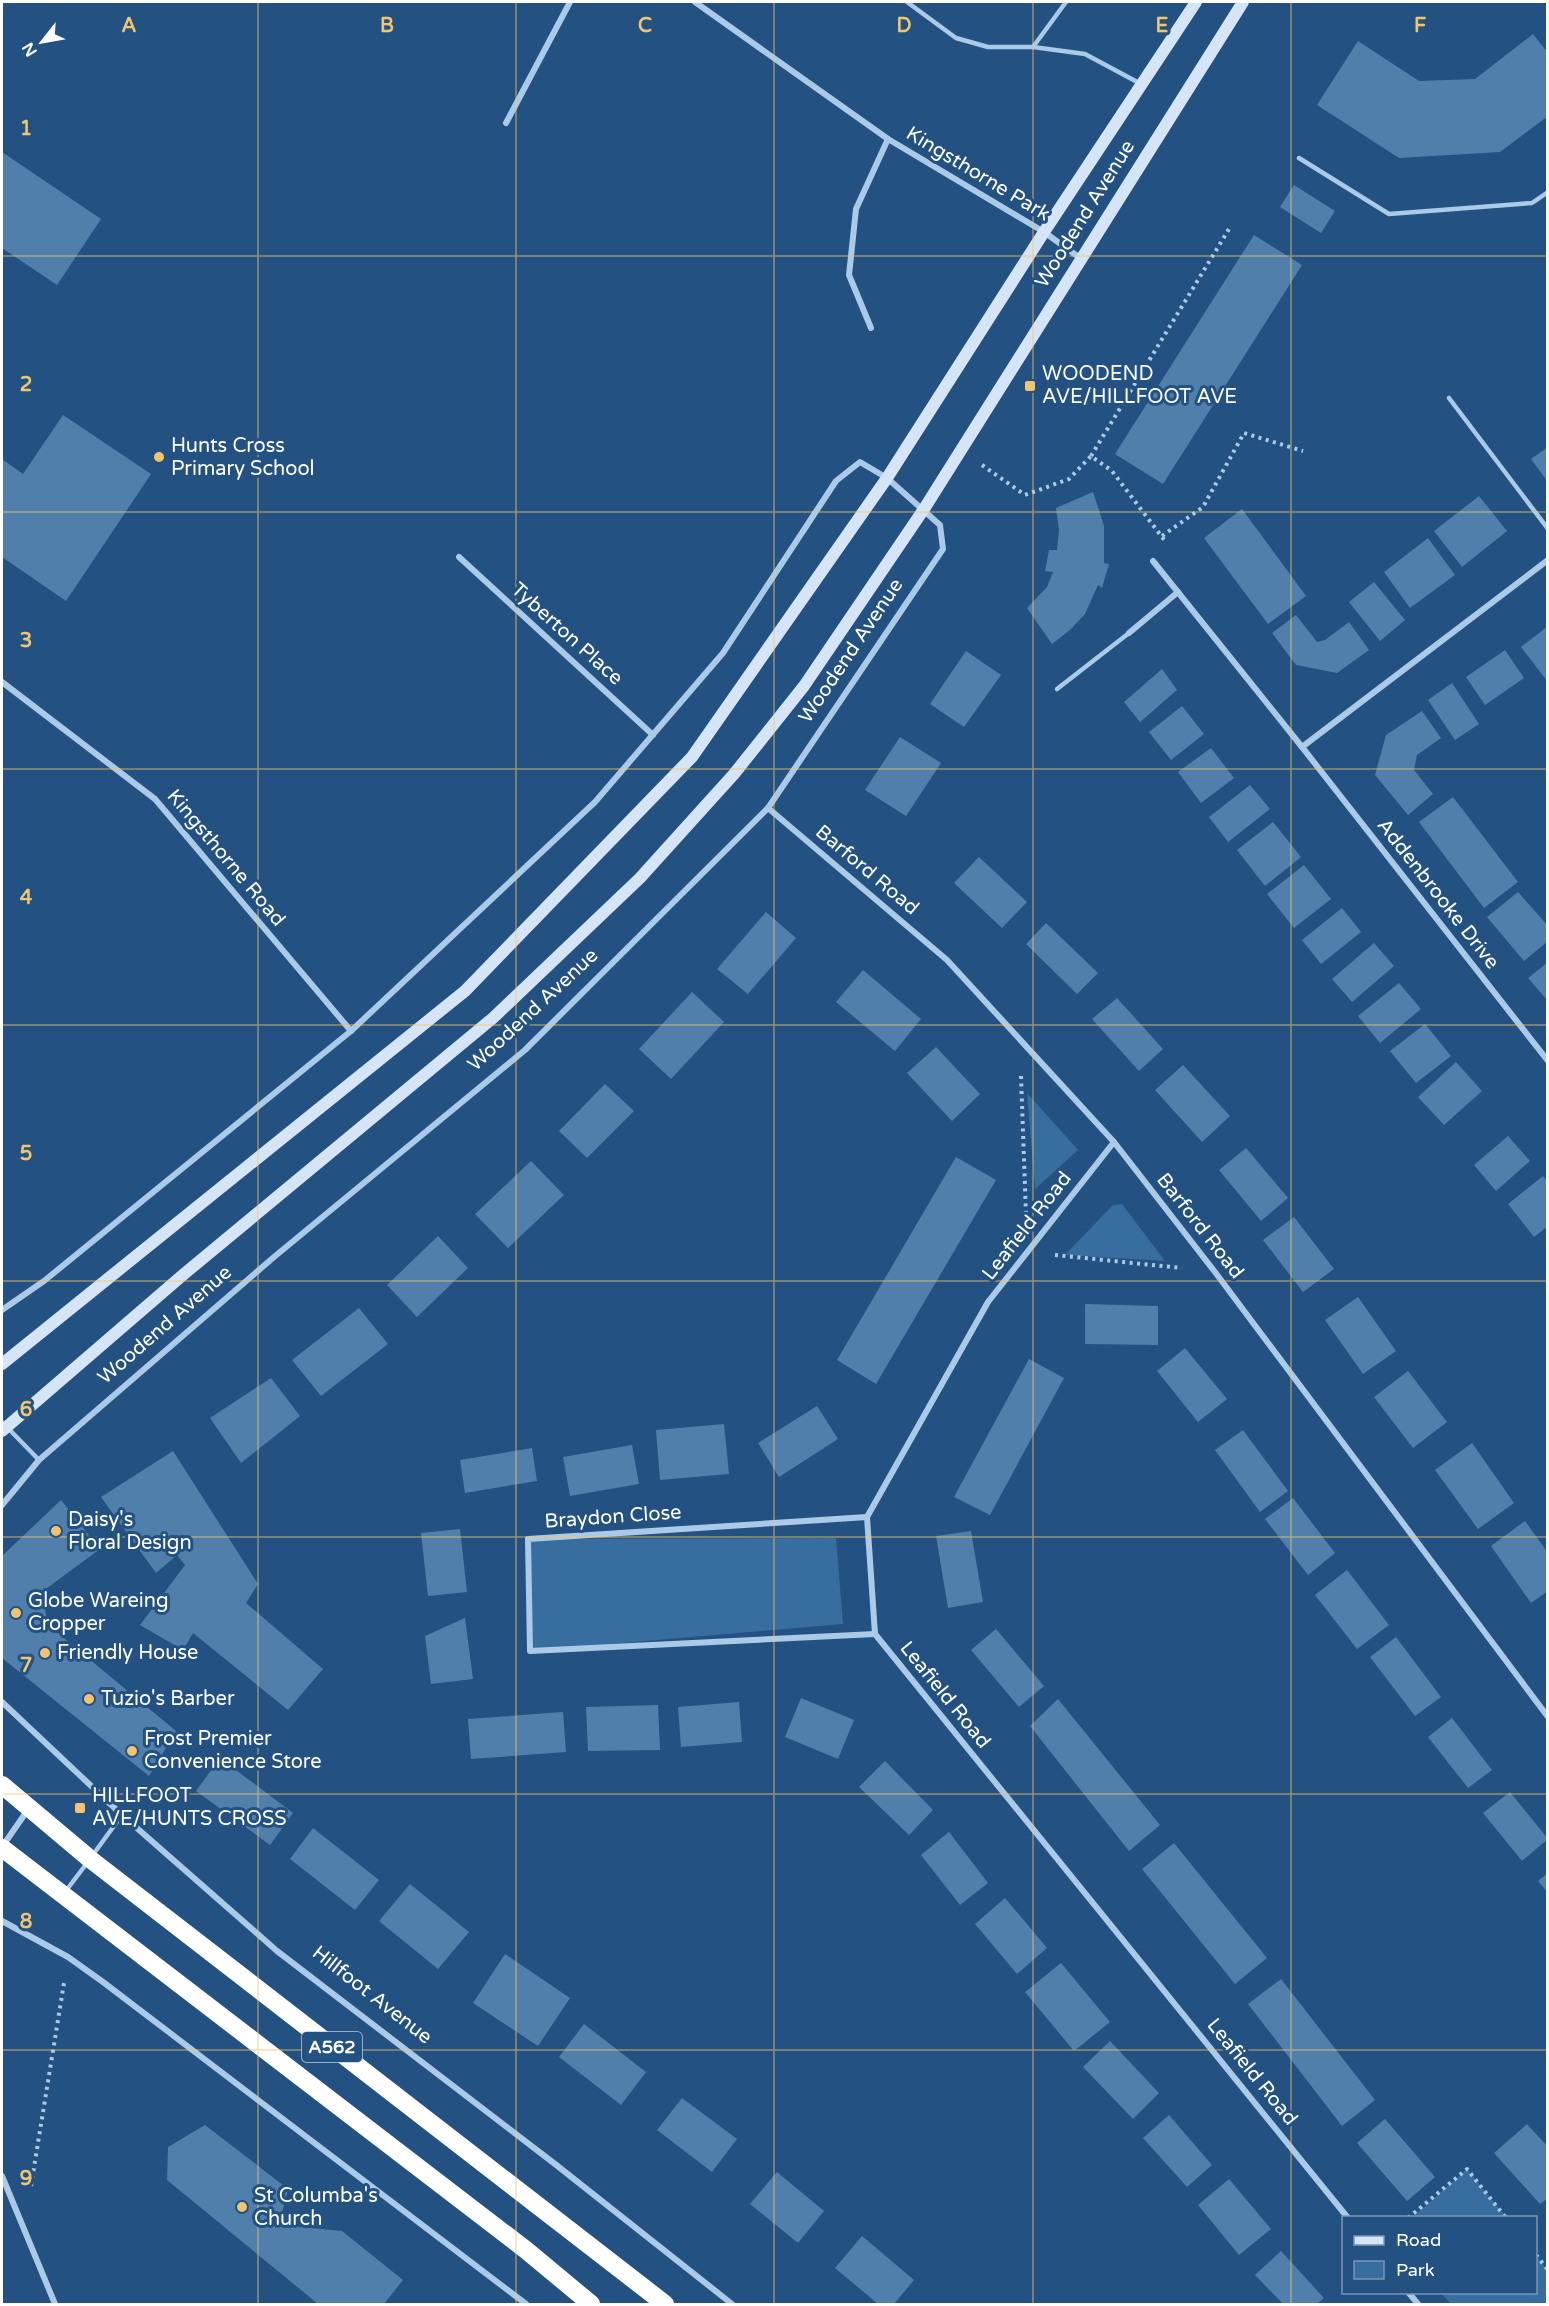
<svg xmlns="http://www.w3.org/2000/svg" width="1549" height="2306" font-family="'Varela Round',sans-serif">
<rect width="100%" height="100%" fill="#235282"/>
<g fill="#376d9f">
<path d="M 1027,1093 L 1078,1150 L 1035,1189 Z"/>
<path d="M 1122,1204 L 1165,1261 L 1065,1255 L 1113,1205 Z"/>
<path d="M 836,1538 L 843,1624 L 530,1651 L 528,1539 Z"/>
<path d="M 1467,2169 L 1506,2217 L 1413,2217 Z"/>
<path d="M 1536,2255 L 1547,2270 L 1547,2304 L 1451,2304 L 1441,2293 L 1536,2292 Z"/>
</g>
<g fill="#507fac">
<path d="M 1533,34 L 1548,53 L 1548,116 L 1500,152 L 1399,158 L 1317,105 L 1358,41 L 1419,81 L 1475,79 Z"/>
<path d="M 2,152 L 101,219 L 57,285 L 2,248 Z"/>
<path d="M 1294,185 L 1335,211 L 1321,233 L 1280,207 Z"/>
<path d="M 1254,235 L 1302,265 L 1163,484 L 1115,454 Z"/>
<path d="M 63,415 L 151,474 L 66,601 L 2,557 L 2,459 L 23,474 Z"/>
<path d="M 1548,447 L 1548,482 L 1531,459 Z"/>
<path d="M 1093,492 L 1104,526 L 1104,563 L 1109,564 L 1102,588 L 1098,585 L 1085,614 L 1070,630 L 1052,644 L 1027,608 L 1047,587 L 1053,572 L 1045,571 L 1049,550 L 1057,550 L 1059,530 L 1056,508 Z"/>
<path d="M 1479,496 L 1507,531 L 1462,567 L 1434,531 Z"/>
<path d="M 1242,509 L 1306,596 L 1268,624 L 1204,538 Z"/>
<path d="M 1428,538 L 1455,575 L 1410,608 L 1384,572 Z"/>
<path d="M 1374,582 L 1405,620 L 1380,641 L 1349,602 Z"/>
<path d="M 1296,615 L 1317,642 L 1325,640 L 1349,622 L 1369,650 L 1337,673 L 1296,665 L 1272,633 Z"/>
<path d="M 1548,626 L 1548,682 L 1521,647 Z"/>
<path d="M 1505,650 L 1524,678 L 1485,705 L 1466,677 Z"/>
<path d="M 966,651 L 1001,675 L 964,727 L 930,704 Z"/>
<path d="M 1162,669 L 1177,690 L 1140,722 L 1124,702 Z"/>
<path d="M 1452,683 L 1479,724 L 1455,740 L 1428,700 Z"/>
<path d="M 1182,706 L 1204,734 L 1171,760 L 1149,732 Z"/>
<path d="M 1422,711 L 1441,738 L 1417,755 L 1414,770 L 1433,794 L 1408,815 L 1375,775 L 1386,735 Z"/>
<path d="M 900,737 L 941,763 L 906,816 L 865,790 Z"/>
<path d="M 1211,748 L 1234,778 L 1201,803 L 1178,772 Z"/>
<path d="M 1250,785 L 1270,809 L 1228,842 L 1209,817 Z"/>
<path d="M 1453,797 L 1518,882 L 1484,908 L 1419,822 Z"/>
<path d="M 1273,822 L 1301,857 L 1265,886 L 1237,850 Z"/>
<path d="M 979,857 L 1027,902 L 1002,928 L 954,883 Z"/>
<path d="M 1304,865 L 1331,899 L 1294,928 L 1267,894 Z"/>
<path d="M 1518,892 L 1548,926 L 1548,941 L 1524,961 L 1487,917 Z"/>
<path d="M 1342,908 L 1361,932 L 1321,964 L 1302,940 Z"/>
<path d="M 766,912 L 796,938 L 748,994 L 717,969 Z"/>
<path d="M 1046,923 L 1098,973 L 1077,994 L 1026,944 Z"/>
<path d="M 1374,943 L 1394,966 L 1352,1002 L 1332,979 Z"/>
<path d="M 1548,962 L 1548,1001 L 1528,978 Z"/>
<path d="M 863,970 L 921,1019 L 895,1051 L 836,1002 Z"/>
<path d="M 1399,983 L 1421,1009 L 1380,1043 L 1358,1016 Z"/>
<path d="M 692,992 L 724,1022 L 671,1079 L 639,1049 Z"/>
<path d="M 1117,998 L 1163,1049 L 1139,1071 L 1092,1019 Z"/>
<path d="M 1425,1024 L 1451,1056 L 1416,1083 L 1390,1051 Z"/>
<path d="M 936,1047 L 980,1094 L 952,1121 L 907,1073 Z"/>
<path d="M 1456,1062 L 1482,1091 L 1444,1125 L 1418,1097 Z"/>
<path d="M 1183,1065 L 1230,1116 L 1202,1142 L 1155,1090 Z"/>
<path d="M 605,1084 L 634,1111 L 587,1158 L 559,1131 Z"/>
<path d="M 1508,1136 L 1530,1161 L 1496,1191 L 1474,1165 Z"/>
<path d="M 1246,1148 L 1288,1198 L 1261,1221 L 1219,1170 Z"/>
<path d="M 956,1157 L 996,1180 L 876,1384 L 837,1360 Z"/>
<path d="M 531,1161 L 564,1195 L 508,1248 L 475,1214 Z"/>
<path d="M 1543,1176 L 1548,1182 L 1548,1226 L 1534,1237 L 1508,1204 Z"/>
<path d="M 1294,1217 L 1334,1269 L 1303,1292 L 1263,1240 Z"/>
<path d="M 438,1236 L 468,1268 L 417,1317 L 387,1285 Z"/>
<path d="M 1358,1297 L 1396,1351 L 1363,1374 L 1325,1320 Z"/>
<path d="M 1085,1304 L 1158,1306 L 1158,1345 L 1085,1344 Z"/>
<path d="M 359,1308 L 388,1344 L 321,1396 L 292,1360 Z"/>
<path d="M 1185,1348 L 1227,1399 L 1198,1422 L 1157,1371 Z"/>
<path d="M 1029,1359 L 1064,1378 L 990,1515 L 954,1497 Z"/>
<path d="M 1408,1371 L 1447,1422 L 1413,1448 L 1374,1397 Z"/>
<path d="M 271,1378 L 300,1416 L 241,1463 L 210,1418 Z"/>
<path d="M 817,1406 L 838,1439 L 779,1477 L 758,1443 Z"/>
<path d="M 724,1424 L 729,1474 L 660,1480 L 656,1430 Z"/>
<path d="M 1243,1430 L 1288,1491 L 1260,1512 L 1215,1450 Z"/>
<path d="M 1472,1443 L 1514,1503 L 1478,1529 L 1435,1470 Z"/>
<path d="M 632,1445 L 639,1484 L 570,1496 L 563,1457 Z"/>
<path d="M 532,1448 L 537,1481 L 465,1493 L 460,1460 Z"/>
<path d="M 173,1451 L 258,1584 L 246,1603 L 323,1669 L 288,1710 L 193,1633 L 183,1650 L 140,1625 L 185,1565 L 177,1555 L 156,1573 L 101,1497 Z"/>
<path d="M 1293,1498 L 1335,1553 L 1308,1575 L 1265,1519 Z"/>
<path d="M 61,1500 L 100,1549 L 43,1591 L 47,1624 L 176,1731 L 149,1776 L 2,1658 L 2,1556 Z"/>
<path d="M 1525,1521 L 1548,1553 L 1548,1591 L 1531,1603 L 1491,1546 Z"/>
<path d="M 460,1529 L 467,1592 L 428,1596 L 421,1533 Z"/>
<path d="M 971,1531 L 983,1602 L 948,1608 L 936,1536 Z"/>
<path d="M 1347,1570 L 1389,1625 L 1357,1649 L 1315,1595 Z"/>
<path d="M 465,1618 L 473,1679 L 431,1684 L 425,1636 Z"/>
<path d="M 996,1629 L 1044,1686 L 1019,1707 L 971,1650 Z"/>
<path d="M 1396,1637 L 1441,1697 L 1415,1716 L 1370,1657 Z"/>
<path d="M 801,1698 L 854,1720 L 838,1759 L 785,1737 Z"/>
<path d="M 1058,1699 L 1160,1825 L 1129,1851 L 1030,1726 Z"/>
<path d="M 739,1702 L 742,1742 L 681,1747 L 678,1707 Z"/>
<path d="M 658,1705 L 660,1750 L 588,1751 L 586,1707 Z"/>
<path d="M 563,1712 L 566,1752 L 471,1759 L 468,1719 Z"/>
<path d="M 1452,1718 L 1492,1770 L 1468,1788 L 1428,1737 Z"/>
<path d="M 220,1758 L 293,1813 L 270,1845 L 196,1791 Z"/>
<path d="M 885,1761 L 933,1810 L 909,1835 L 859,1787 Z"/>
<path d="M 1510,1792 L 1548,1839 L 1522,1861 L 1483,1813 Z"/>
<path d="M 313,1828 L 379,1880 L 355,1910 L 290,1859 Z"/>
<path d="M 949,1832 L 988,1883 L 960,1905 L 921,1855 Z"/>
<path d="M 1174,1843 L 1267,1958 L 1235,1984 L 1142,1869 Z"/>
<path d="M 1548,1873 L 1548,1893 L 1538,1881 Z"/>
<path d="M 410,1884 L 469,1932 L 438,1969 L 379,1921 Z"/>
<path d="M 1005,1898 L 1047,1948 L 1017,1974 L 975,1924 Z"/>
<path d="M 505,1954 L 570,1998 L 538,2046 L 473,2003 Z"/>
<path d="M 1061,1963 L 1110,2022 L 1074,2051 L 1025,1992 Z"/>
<path d="M 1281,1979 L 1375,2100 L 1342,2126 L 1248,2004 Z"/>
<path d="M 584,2024 L 646,2072 L 621,2105 L 559,2057 Z"/>
<path d="M 1110,2041 L 1159,2093 L 1133,2119 L 1083,2067 Z"/>
<path d="M 682,2098 L 737,2139 L 712,2172 L 657,2130 Z"/>
<path d="M 1169,2115 L 1212,2165 L 1187,2187 L 1143,2138 Z"/>
<path d="M 1385,2119 L 1435,2177 L 1407,2201 L 1357,2143 Z"/>
<path d="M 1527,2124 L 1548,2147 L 1548,2198 L 1540,2204 L 1494,2153 Z"/>
<path d="M 205,2125 L 288,2189 L 279,2225 L 342,2231 L 403,2280 L 384,2304 L 318,2304 L 167,2180 L 168,2147 Z"/>
<path d="M 777,2172 L 824,2211 L 798,2243 L 750,2204 Z"/>
<path d="M 1229,2179 L 1271,2229 L 1239,2255 L 1198,2205 Z"/>
<path d="M 862,2236 L 914,2280 L 894,2304 L 878,2304 L 835,2268 Z"/>
<path d="M 1281,2251 L 1324,2298 L 1317,2304 L 1283,2304 L 1255,2275 Z"/>
</g>
<g fill="none" stroke-linecap="round" stroke-linejoin="round">
<g stroke="#abcae7" stroke-width="4" stroke-dasharray="3 4.5" stroke-linecap="butt">
<path d="M 1091,456 L 1229,229"/>
<path d="M 982,465 L 1025,495 L 1069,479 L 1091,456 L 1112,471 L 1165,541"/>
<path d="M 1162,536 L 1203,507 L 1244,433 L 1303,451"/>
<path d="M 1021,1076 L 1026,1215"/>
<path d="M 1055,1255 L 1182,1268"/>
<path d="M 31,2186 L 64,1983"/>
<path d="M 1408,2218 L 1467,2169 L 1506,2218"/>
<path d="M 1536,2255 L 1548,2270"/>
</g>
<g stroke="#abcae7" stroke-width="4.5">
<path d="M 907,2 L 956,38 L 988,47 L 1033,47 L 1085,54 L 1141,84"/>
<path d="M 1033,47 L 1066,2"/>
<path d="M 1299,158 L 1389,214 L 1532,203 L 1548,192"/>
<path d="M 1449,398 L 1548,529"/>
<path d="M 1057,689 L 1129,633"/>
<path d="M 2,1422 L 39,1460"/>
<path d="M 92,1856 L 122,1815"/>
<path d="M 65,1892 L 87,1863"/>
</g>
<g stroke="#abcae7" stroke-width="6">
<path d="M 695,2 L 888,139 L 1044,232 L 1080,258"/>
<path d="M 506,123 L 570,2"/>
<path d="M 871,328 L 849,275 L 856,209 L 888,139"/>
<path d="M 459,557 L 653,735"/>
<path d="M 1153,561 L 1302,747 L 1548,1061"/>
<path d="M 1129,633 L 1178,592"/>
<path d="M 2,682 L 155,799 L 351,1031"/>
<path d="M 1302,747 L 1548,560"/>
<path d="M 768,808 L 947,960 L 1114,1142 L 1215,1272 L 1548,1717"/>
<path d="M 1114,1142 L 988,1302 L 867,1517 L 875,1634 L 1348,2218"/>
<path d="M 2,1310 L 44,1281 L 351,1031 L 595,802 L 723,653 L 836,481 L 860,462 L 887,478 L 940,525 L 943,549 L 768,808 L 525,1050 L 274,1257 L 39,1460 L 2,1505"/>
<path d="M 867,1517 L 528,1539 L 530,1651 L 875,1634"/>
<path d="M 2,1702 L 122,1815 L 277,1951 L 555,2164 L 732,2304"/>
<path d="M 2,1847 L 27,1811"/>
<path d="M 2,1921 L 68,1957 L 103,1982 L 526,2304"/>
<path d="M 2,2176 L 55,2304"/>
<path d="M 1408,2292 L 1418,2304"/>
</g>
<g stroke="#d5e5f6" stroke-width="12">
<path d="M 2,1364 L 465,991 L 692,757 L 887,478 L 1044,232 L 1196,2"/>
<path d="M 2,1431 L 184,1274 L 493,1018 L 640,878 L 734,774 L 804,686 L 924,509 L 1243,2"/>
</g>
<g stroke="#fff" stroke-width="18">
<path d="M 2,1785 L 90,1859 L 665,2304"/>
<path d="M 2,1848 L 526,2250 L 591,2304"/>
</g>
</g>
<path fill="none" stroke="#f2c46e" stroke-width="1.5" stroke-opacity="0.55" d="M 258,2 L 258,2304M 516,2 L 516,2304M 774,2 L 774,2304M 1033,2 L 1033,2304M 1291,2 L 1291,2304M 2,256 L 1548,256M 2,512 L 1548,512M 2,769 L 1548,769M 2,1025 L 1548,1025M 2,1281 L 1548,1281M 2,1537 L 1548,1537M 2,1794 L 1548,1794M 2,2050 L 1548,2050"/>
<g fill="#f2c46e" stroke="#235282" stroke-width="2">
<rect x="1024" y="380" width="12" height="12" rx="3"/>
<circle cx="159" cy="457" r="6"/>
<circle cx="56" cy="1531" r="6"/>
<circle cx="16" cy="1613" r="6"/>
<circle cx="45" cy="1653" r="6"/>
<circle cx="89" cy="1699" r="6"/>
<circle cx="132" cy="1751" r="6"/>
<rect x="74" y="1802" width="12" height="12" rx="3"/>
<circle cx="242" cy="2207" r="6"/>
</g>
<g text-anchor="middle" dominant-baseline="central" stroke-width="6" stroke-linejoin="round" paint-order="stroke">
<rect fill="#235282" stroke="#bdcbda" stroke-width="1.5" x="302" y="2032" width="60" height="30" rx="4.5"/>
<g font-size="18" font-weight="bold" fill="#fff">
<text x="332" y="2047">A562</text>
</g>
<g font-size="20" fill="#fff" stroke="#235282">
<text transform="translate(978 174) rotate(31)">Kingsthorne Park</text>
<text transform="translate(1085 214) rotate(-58)">Woodend Avenue</text>
<text transform="translate(567 634) rotate(42)">Tyberton Place</text>
<text transform="translate(851 651) rotate(-56)">Woodend Avenue</text>
<text transform="translate(226 858) rotate(50)">Kingsthorne Road</text>
<text transform="translate(867 870) rotate(40)">Barford Road</text>
<text transform="translate(1438 894) rotate(52)">Addenbrooke Drive</text>
<text transform="translate(533 1010) rotate(-43)">Woodend Avenue</text>
<text transform="translate(1027 1226) rotate(-52)">Leafield Road</text>
<text transform="translate(1200 1226) rotate(52)">Barford Road</text>
<text transform="translate(165 1325) rotate(-41)">Woodend Avenue</text>
<text transform="translate(613 1517) rotate(-4)">Braydon Close</text>
<text transform="translate(945 1695) rotate(51)">Leafield Road</text>
<text transform="translate(372 1995) rotate(38)">Hillfoot Avenue</text>
<text transform="translate(1252 2072) rotate(51)">Leafield Road</text>
</g>
<g font-size="20" fill="#fff" stroke="#235282" text-anchor="start">
<text x="1042" y="374">WOODEND<tspan x="1042" dy="23">AVE/HILLFOOT AVE</tspan></text>
<text x="171" y="446">Hunts Cross<tspan x="171" dy="23">Primary School</tspan></text>
<text x="68" y="1520">Daisy's<tspan x="68" dy="23">Floral Design</tspan></text>
<text x="28" y="1601">Globe Wareing<tspan x="28" dy="23">Cropper</tspan></text>
<text x="57" y="1653">Friendly House</text>
<text x="101" y="1699">Tuzio's Barber</text>
<text x="144" y="1739">Frost Premier<tspan x="144" dy="23">Convenience Store</tspan></text>
<text x="92" y="1796">HILLFOOT<tspan x="92" dy="23">AVE/HUNTS CROSS</tspan></text>
<text x="254" y="2196">St Columba's<tspan x="254" dy="23">Church</tspan></text>
</g>
</g>
<g font-size="20" text-anchor="middle" font-weight="bold" fill="#f2c46e" stroke="#235282" stroke-width="6" stroke-linejoin="round" paint-order="stroke">
<text x="129" y="32">A</text>
<text x="387" y="32">B</text>
<text x="645" y="32">C</text>
<text x="904" y="32">D</text>
<text x="1162" y="32">E</text>
<text x="1420" y="32">F</text>
<text x="26" y="135">1</text>
<text x="26" y="391">2</text>
<text x="26" y="647">3</text>
<text x="26" y="904">4</text>
<text x="26" y="1160">5</text>
<text x="26" y="1416">6</text>
<text x="26" y="1672">7</text>
<text x="26" y="1928">8</text>
<text x="26" y="2185">9</text>
</g>
<rect width="1549" height="2306" fill="none" stroke="#ffffff" stroke-width="6"/>
<rect x="1342" y="2216" width="195" height="78" fill="#235282" stroke="#7b97b4" stroke-width="1.5"/>
<rect x="1354" y="2236" width="30" height="9" fill="#d5e5f6" stroke="#7b97b4" stroke-width="1.5"/>
<text x="1396" y="2246" font-size="18" fill="#ffffff">Road</text>
<rect x="1354" y="2261" width="30" height="18" fill="#376d9f" stroke="#7b97b4" stroke-width="1.5"/>
<text x="1396" y="2276" font-size="18" fill="#ffffff">Park</text>
<g transform="translate(42 42) rotate(239)" stroke="#235282" stroke-width="4.5" paint-order="stroke">
<path d="M0-4.5L10 22L0 15L-10 22Z" fill="#ffffff"/>
<text y="-9" font-size="16" font-weight="bold" text-anchor="middle" fill="#ffffff">N</text>
</g>
</svg>
